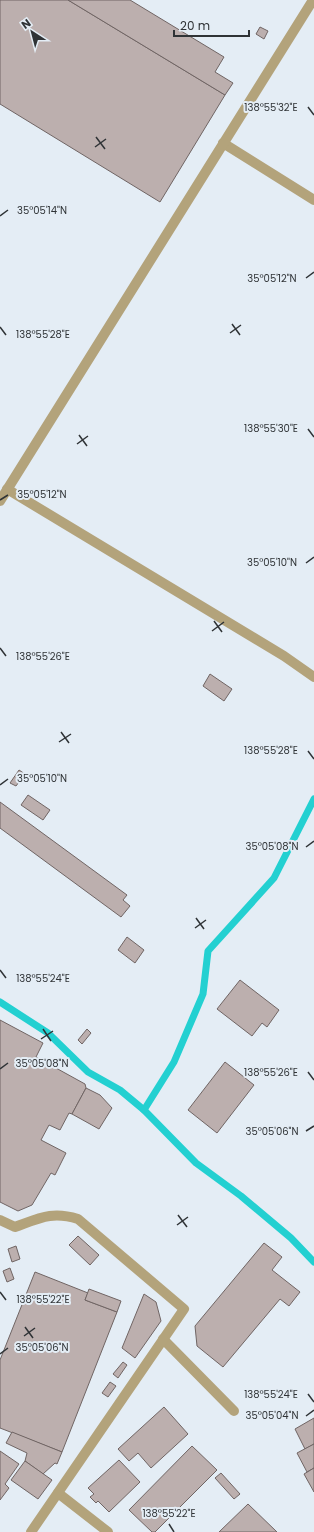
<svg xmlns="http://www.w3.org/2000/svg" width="314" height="1532" font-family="Poppins,sans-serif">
<rect width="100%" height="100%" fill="#e4edf5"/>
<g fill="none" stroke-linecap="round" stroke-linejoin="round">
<g stroke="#23d0d1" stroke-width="7">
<path d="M 0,1002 L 48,1033 L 88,1072 L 120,1090 L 144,1110 L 196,1163 L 241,1196 L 291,1238 L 314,1262"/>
<path d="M 144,1110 L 174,1062 L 203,994 L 208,951 L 274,878 L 314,799"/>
</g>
</g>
<g fill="#bcafae" stroke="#706564">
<path d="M 0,0 L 68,0 L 225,95 L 160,202 L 0,104 Z"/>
<path d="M 68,0 L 130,0 L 224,57 L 215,72 L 233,83 L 225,95 Z"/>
<path d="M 260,27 L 268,31 L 264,39 L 256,34 Z"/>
<path d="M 210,674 L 232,689 L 224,701 L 203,686 Z"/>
<path d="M 19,770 L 25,774 L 16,786 L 10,783 Z"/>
<path d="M 28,795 L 50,810 L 43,820 L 21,805 Z"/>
<path d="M 0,802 L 127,895 L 123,900 L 130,906 L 121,917 L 0,828 Z"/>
<path d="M 127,937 L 144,950 L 135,963 L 118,950 Z"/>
<path d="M 240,980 L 279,1010 L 267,1027 L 262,1023 L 252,1036 L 217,1009 Z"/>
<path d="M 0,1020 L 43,1043 L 36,1057 L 85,1084 L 86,1088 L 72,1114 L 69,1113 L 60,1130 L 49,1125 L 41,1140 L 66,1153 L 55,1175 L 51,1173 L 32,1205 L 18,1211 L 0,1202 Z"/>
<path d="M 87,1029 L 91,1033 L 82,1044 L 78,1040 Z"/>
<path d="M 225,1062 L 254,1085 L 217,1133 L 188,1110 Z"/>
<path d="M 86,1088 L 100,1095 L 112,1108 L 99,1129 L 72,1114 Z"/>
<path d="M 78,1236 L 99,1255 L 90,1265 L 69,1245 Z"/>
<path d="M 264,1243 L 282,1257 L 272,1270 L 300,1292 L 289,1306 L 280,1299 L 223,1367 L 197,1346 L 195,1326 Z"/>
<path d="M 16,1246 L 20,1259 L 12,1262 L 8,1249 Z"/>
<path d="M 10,1268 L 14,1279 L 7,1282 L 3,1271 Z"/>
<path d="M 35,1272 L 88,1293 L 85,1300 L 117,1312 L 62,1452 L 0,1428 L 0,1360 Z"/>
<path d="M 89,1289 L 121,1301 L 117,1312 L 85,1300 Z"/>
<path d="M 144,1294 L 156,1302 L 161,1321 L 135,1358 L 122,1348 Z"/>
<path d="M 123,1362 L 127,1365 L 118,1378 L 113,1374 Z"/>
<path d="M 110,1382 L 116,1386 L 108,1397 L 102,1393 Z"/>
<path d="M 164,1407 L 188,1434 L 151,1468 L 138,1453 L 129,1461 L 118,1449 Z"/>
<path d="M 314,1418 L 314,1444 L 305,1449 L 295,1429 Z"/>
<path d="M 12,1432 L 62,1452 L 57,1464 L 55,1463 L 43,1474 L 25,1461 L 27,1453 L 6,1443 Z"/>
<path d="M 314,1444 L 314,1468 L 307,1472 L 297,1453 Z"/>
<path d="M 192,1446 L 217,1470 L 155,1532 L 152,1532 L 129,1510 Z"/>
<path d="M 0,1451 L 19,1464 L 5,1484 L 9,1488 L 0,1500 Z"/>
<path d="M 119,1460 L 140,1482 L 109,1512 L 98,1501 L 96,1503 L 90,1497 L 94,1494 L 88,1488 Z"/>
<path d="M 25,1461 L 52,1480 L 38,1499 L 11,1480 Z"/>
<path d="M 314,1468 L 314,1492 L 304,1474 Z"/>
<path d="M 221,1473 L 240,1494 L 234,1499 L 215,1478 Z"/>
<path d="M 248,1504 L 277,1532 L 219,1532 Z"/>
</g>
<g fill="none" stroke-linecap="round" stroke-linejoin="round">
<g stroke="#b3a37b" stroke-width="10">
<path d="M 163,1339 L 234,1411"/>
<path d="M 58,1493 L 108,1532"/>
</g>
<g stroke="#b3a37b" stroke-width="10">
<path d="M 223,143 L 314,200"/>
<path d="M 7,489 L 284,656 L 314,677"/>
<path d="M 0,1220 L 15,1227 C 40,1218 52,1211 78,1219 L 184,1309 L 31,1532"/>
</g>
<path stroke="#b3a37b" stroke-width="10" d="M 0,501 L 313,0"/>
</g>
<path fill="none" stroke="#2f3336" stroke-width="1.5" d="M 308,107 L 314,115M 96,137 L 105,149M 95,147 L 106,139M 0,216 L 8,210M 306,278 L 314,272M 232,324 L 240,335M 0,327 L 6,335M 230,333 L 241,325M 308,429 L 314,437M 79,435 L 87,446M 77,444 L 88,436M 0,500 L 8,495M 306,563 L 314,557M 214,621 L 222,632M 212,631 L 224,622M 0,648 L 6,656M 61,732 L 69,743M 59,742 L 71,734M 308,751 L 314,759M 0,785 L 8,779M 306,847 L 314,841M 196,918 L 204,929M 195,928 L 206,920M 0,970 L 6,978M 43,1029 L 51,1041M 41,1039 L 53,1031M 0,1069 L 8,1063M 308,1072 L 314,1080M 306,1131 L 314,1126M 178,1215 L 187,1227M 177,1225 L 188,1217M 0,1292 L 6,1300M 25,1327 L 33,1338M 24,1336 L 35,1328M 0,1354 L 8,1348M 308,1394 L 314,1402M 306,1416 L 314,1410M 169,1524 L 174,1532"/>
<g font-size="10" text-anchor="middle" fill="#2f3336" stroke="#e4edf5" stroke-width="4" stroke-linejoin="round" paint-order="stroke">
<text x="271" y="111">138°55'32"E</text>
<text x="42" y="214">35°05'14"N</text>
<text x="272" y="282">35°05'12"N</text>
<text x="43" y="338">138°55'28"E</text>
<text x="271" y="432">138°55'30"E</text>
<text x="42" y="498">35°05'12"N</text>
<text x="272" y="566">35°05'10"N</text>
<text x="43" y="660">138°55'26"E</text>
<text x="271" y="754">138°55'28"E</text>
<text x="42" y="782">35°05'10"N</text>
<text x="272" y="850">35°05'08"N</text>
<text x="43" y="982">138°55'24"E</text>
<text x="42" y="1067">35°05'08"N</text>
<text x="271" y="1076">138°55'26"E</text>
<text x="272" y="1135">35°05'06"N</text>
<text x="43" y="1303">138°55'22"E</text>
<text x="42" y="1351">35°05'06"N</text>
<text x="271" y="1398">138°55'24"E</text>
<text x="272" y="1419">35°05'04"N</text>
<text x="169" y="1517">138°55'22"E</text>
</g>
<g transform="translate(32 32) rotate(324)" stroke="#e4edf5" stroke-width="3" paint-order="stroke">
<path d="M0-3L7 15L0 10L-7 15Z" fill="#2f3336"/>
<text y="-6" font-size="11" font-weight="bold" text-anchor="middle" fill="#2f3336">N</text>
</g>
<path d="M174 30v6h75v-6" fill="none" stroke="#2f3336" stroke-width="2"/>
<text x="180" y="30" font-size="12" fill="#2f3336" stroke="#e4edf5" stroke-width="3" paint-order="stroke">20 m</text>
</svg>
